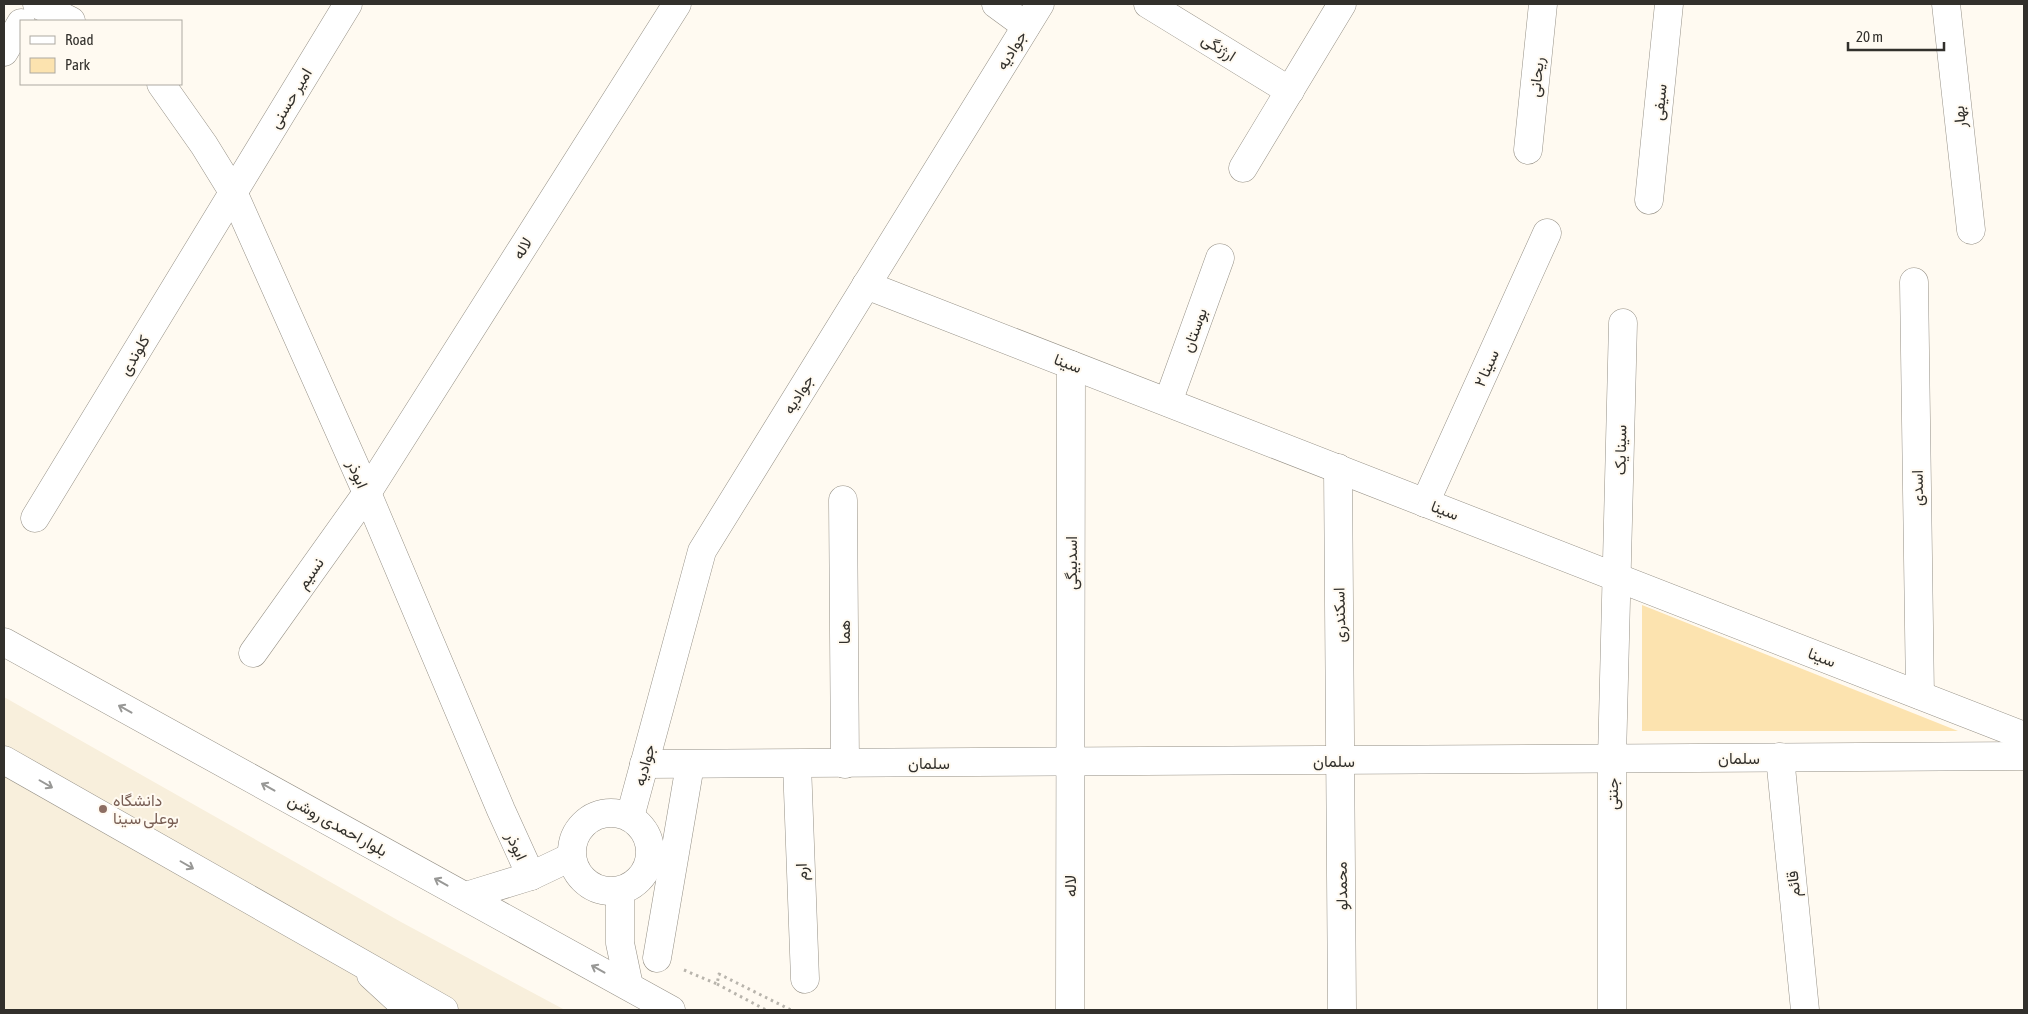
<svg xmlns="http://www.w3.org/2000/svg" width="2028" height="1014" font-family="'Asap Condensed',Vazirmatn,sans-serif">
<rect width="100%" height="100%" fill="#fffaf1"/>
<path fill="#f8efdc" d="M 4,697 L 401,922 L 565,1010 L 4,1010 Z"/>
<path fill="#fce3af" d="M 1642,605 L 1958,731 L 1642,731 Z"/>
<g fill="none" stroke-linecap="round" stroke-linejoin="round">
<g stroke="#969187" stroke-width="29">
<g id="minor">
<path d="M 37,4 L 71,21"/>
<path d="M 996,4 L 1026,26"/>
<path d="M 1148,4 L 1290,91"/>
<path d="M 1946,4 L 1971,230"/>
<path d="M 4,52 L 21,23"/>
<path d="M 161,84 L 204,145 L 233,192 L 367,493 L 501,810 L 531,876"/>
<path d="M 1528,150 L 1543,4"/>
<path d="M 1243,168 L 1342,4"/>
<path d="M 1649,200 L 1669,4"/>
<path d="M 1914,282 L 1920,695"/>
<path d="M 866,285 L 2024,736"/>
<path d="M 1168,402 L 1220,258"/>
<path d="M 1338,468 L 1342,1010"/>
<path d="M 843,500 L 845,764"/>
<path d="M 1425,503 L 1547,233"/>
<path d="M 35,518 L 348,4"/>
<path d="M 253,653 L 367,493 L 677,4"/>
<path d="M 1780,757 L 1805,1010"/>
<path d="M 644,764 L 2024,756"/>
<path d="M 797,764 L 805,979"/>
<path d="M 657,958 L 690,765"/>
<path d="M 371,975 L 409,1010"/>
<path d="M 1070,1010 L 1071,365"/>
<path d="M 1612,1010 L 1612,758 L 1623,323"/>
</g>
</g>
<g stroke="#969187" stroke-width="29">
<g id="major">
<circle cx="611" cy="852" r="39"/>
<path d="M 630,817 L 702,551 L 1040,4"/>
<path d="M 620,891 L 620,943 L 629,986"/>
<path d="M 466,896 L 531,876 L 571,857"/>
</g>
</g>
<g stroke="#969187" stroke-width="29">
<g id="highway">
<path d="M 4,642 L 671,1010"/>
<path d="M 4,760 L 444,1010"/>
</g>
</g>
<g stroke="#b8b4ac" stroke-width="3" stroke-dasharray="2.5 4" stroke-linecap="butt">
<path d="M 684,970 L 717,984 L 719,974 L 791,1010"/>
<path d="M 717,984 L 766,1010"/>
</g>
<use href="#minor" stroke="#fff" stroke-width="28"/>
<use href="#major" stroke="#fff" stroke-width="28"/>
<use href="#highway" stroke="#fff" stroke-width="28"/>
</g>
<defs><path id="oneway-shaft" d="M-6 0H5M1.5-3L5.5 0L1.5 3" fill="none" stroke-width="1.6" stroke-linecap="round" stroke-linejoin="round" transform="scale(1.25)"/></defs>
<g stroke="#989896">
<use href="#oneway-shaft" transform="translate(125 709) rotate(-151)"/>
<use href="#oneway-shaft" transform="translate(46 784) rotate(30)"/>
<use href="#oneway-shaft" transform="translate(268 787) rotate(-151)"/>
<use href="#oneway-shaft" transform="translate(187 865) rotate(30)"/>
<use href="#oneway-shaft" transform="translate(441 882) rotate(-151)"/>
<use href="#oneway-shaft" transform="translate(598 969) rotate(-151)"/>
</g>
<circle fill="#8d6e63" stroke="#fffaf1" stroke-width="2" cx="103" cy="809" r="5"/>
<g text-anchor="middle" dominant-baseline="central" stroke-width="4" stroke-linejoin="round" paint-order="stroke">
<g font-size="16" fill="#32302c" stroke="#fffaf1">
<text transform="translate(1219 47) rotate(32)">ارژنگی</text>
<text transform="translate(1011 50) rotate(-58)">جوادیه</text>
<text transform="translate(1536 77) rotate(-84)">ریحانی</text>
<text transform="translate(290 98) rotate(-59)">امیر حسنی</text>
<text transform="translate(1659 102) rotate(-84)">سیفی</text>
<text transform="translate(1959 117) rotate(-96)">بهار</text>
<text transform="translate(522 248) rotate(-58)">لاله</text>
<text transform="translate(1194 330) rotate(-70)">بوستان</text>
<text transform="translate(134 355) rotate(-59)">کلوندی</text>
<text transform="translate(1068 363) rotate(21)">سینا</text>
<text transform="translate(1486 368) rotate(-66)">سینا ۲</text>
<text transform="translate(798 394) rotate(-58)">جوادیه</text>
<text transform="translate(1620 450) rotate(-89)">سینا یک</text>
<text transform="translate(358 474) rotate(66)">ابوذر</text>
<text transform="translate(1917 488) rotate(-91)">اسدی</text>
<text transform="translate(1445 510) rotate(21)">سینا</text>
<text transform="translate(1071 563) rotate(-90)">اسدبیگی</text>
<text transform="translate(310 573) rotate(-55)">نسیم</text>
<text transform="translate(1339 615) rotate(-91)">اسکندری</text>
<text transform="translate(844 632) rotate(-90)">هما</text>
<text transform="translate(1822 657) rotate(21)">سینا</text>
<text x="1739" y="758">سلمان</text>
<text x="1334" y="761">سلمان</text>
<text x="929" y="763">سلمان</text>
<text transform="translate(644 765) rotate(-75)">جوادیه</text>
<text transform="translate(1612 794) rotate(-90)">جنتی</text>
<text transform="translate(338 825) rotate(29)">بلوار احمدی روشن</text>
<text transform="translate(517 846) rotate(65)">ابوذر</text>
<text transform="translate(801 872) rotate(-92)">ارم</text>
<text transform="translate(1793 884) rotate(-96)">قائم</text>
<text transform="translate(1070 886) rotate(-90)">لاله</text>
<text transform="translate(1341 886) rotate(-91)">محمدلو</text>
</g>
<g font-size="16" fill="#785e54" stroke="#fffaf1" text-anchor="start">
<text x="113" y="800">دانشگاه<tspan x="113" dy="18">بوعلی سینا</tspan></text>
</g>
</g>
<rect width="2028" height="1014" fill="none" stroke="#32302c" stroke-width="10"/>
<rect x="20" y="20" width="162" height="65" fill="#fffaf1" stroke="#ada9a2"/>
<rect x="30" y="36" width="25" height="8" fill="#ffffff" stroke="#ada9a2"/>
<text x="65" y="45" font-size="15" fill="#32302c">Road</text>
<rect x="30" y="58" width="25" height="15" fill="#fce3af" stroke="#ada9a2"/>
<text x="65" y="70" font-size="15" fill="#32302c">Park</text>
<path d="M1848 42v8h96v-8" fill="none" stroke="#32302c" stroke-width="2.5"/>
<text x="1856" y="42" font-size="15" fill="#32302c" stroke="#fffaf1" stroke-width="4" paint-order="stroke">20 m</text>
</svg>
